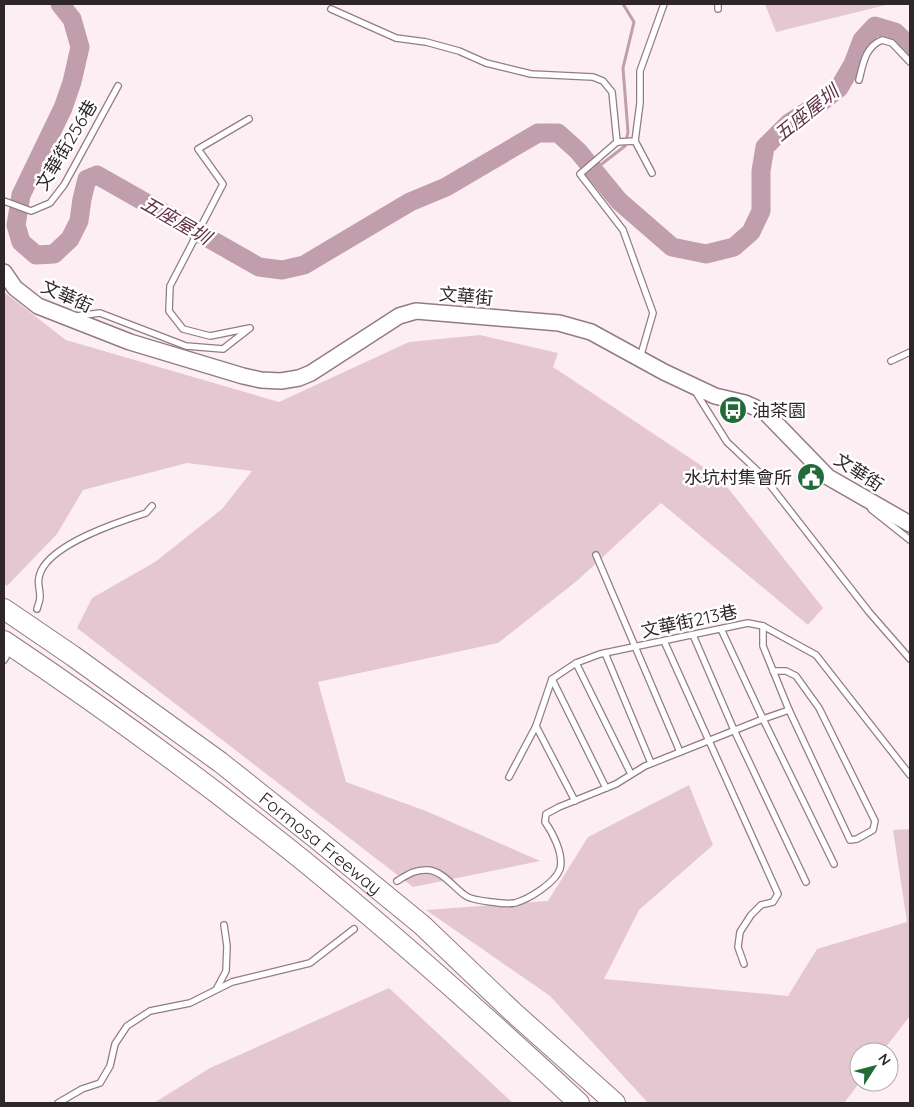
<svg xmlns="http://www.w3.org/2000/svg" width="914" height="1107" font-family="Quicksand,'Noto Sans TC',sans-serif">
<rect width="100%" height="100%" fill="#fdeef4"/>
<g fill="#e5c7d2">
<path d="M 765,4 L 890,4 L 776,32 Z"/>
<path d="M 4,292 L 66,340 L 279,402 L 409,342 L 480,335 L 558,353 L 553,367 L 720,478 L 823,608 L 808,625 L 661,503 L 578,580 L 498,643 L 318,682 L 346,782 L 426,811 L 540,861 L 413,887 L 77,628 L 92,598 L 155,562 L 222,509 L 252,471 L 187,463 L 83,490 L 57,534 L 7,586 L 4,584 Z"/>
<path d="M 689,785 L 713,845 L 639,910 L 604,979 L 788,996 L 817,949 L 907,922 L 893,830 L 910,829 L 910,1016 L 882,1052 L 859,1052 L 860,1082 L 844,1103 L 648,1103 L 550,996 L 426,910 L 548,901 L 588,837 Z"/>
<path d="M 389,988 L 513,1103 L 154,1103 L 210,1068 Z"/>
</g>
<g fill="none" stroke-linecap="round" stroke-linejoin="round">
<path stroke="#c09eab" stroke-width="3" d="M 594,170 L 625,146 L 628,132 L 623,68 L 634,22 L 623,4"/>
<path stroke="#c09eab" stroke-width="19" d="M 60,4 L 72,19 L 80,47 L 72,82 L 63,108 L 21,195 L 16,225 L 21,242 L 36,255 L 54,254 L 70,239 L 79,221 L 82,199 L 87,179 L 97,175 L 259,267 L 282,270 L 304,265 L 410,202 L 446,187 L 538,133 L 558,133 L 578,151 L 619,201 L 672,247 L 706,254 L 734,247 L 751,232 L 761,211 L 761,171 L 765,147 L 789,123 L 820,103 L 839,88 L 853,64 L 862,40 L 875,26 L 895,32 L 910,46"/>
</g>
<path fill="#56705b" d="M 809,471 L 818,480 L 809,487 L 801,478 Z"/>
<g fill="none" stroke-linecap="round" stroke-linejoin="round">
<g stroke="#927c84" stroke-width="8">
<g id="lane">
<path d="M 331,9 L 396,38 L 426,42 L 459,51 L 486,63 L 531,74 L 593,77 L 603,81 L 612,92 L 617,142"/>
<path d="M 718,9 L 718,4"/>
<path d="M 859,80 C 863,64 865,47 882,40 L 892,43 L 910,62"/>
<path d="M 635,141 L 652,173"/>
<path d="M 4,201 L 31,211 L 50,203 L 64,185 L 118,86"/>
<path d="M 77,316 L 100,313 L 186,346 L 223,349 L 250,328 L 210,336 L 183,329 L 169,311 L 170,286 L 223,184 L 198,149 L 249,119"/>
<path d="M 640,358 L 653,313 L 623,230 L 580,174 L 617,142 L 635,141 L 640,103 L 640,71 L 664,4"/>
<path d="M 891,361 L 910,352"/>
<path d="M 695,391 L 727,442 L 763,476 L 869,612 L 910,659"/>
<path d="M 871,509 L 910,540"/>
<path d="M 596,555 L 680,752"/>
<path d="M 37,609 C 38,605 40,601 40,597 C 40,586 36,583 41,571 C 54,543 118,522 146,513 L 152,506"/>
<path d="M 721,629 L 763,719 L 834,864"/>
<path d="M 693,635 L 734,730 L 806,882"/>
<path d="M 664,641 L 778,894 L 773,902 L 761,905 L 751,915 L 740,932 L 738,947 L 744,964"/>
<path d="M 605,653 L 651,763"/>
<path d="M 4,660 L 6,657"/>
<path d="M 576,663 L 631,774"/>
<path d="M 773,671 L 786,671 L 796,676 L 819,708 L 875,821 L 873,830 L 857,839 L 850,840 L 789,710"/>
<path d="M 552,679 L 606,788"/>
<path d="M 536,726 L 575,801"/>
<path d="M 509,777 L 536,726 L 552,679 L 576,663 L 600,654 L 748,623 L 763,626 L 816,655 L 910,775"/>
<path d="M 397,881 C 407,875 415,869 428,870 C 443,871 454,888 466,896 C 472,900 484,901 492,902 C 498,903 508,904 515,903 C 529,899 555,883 560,869 C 564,855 553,833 545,822 L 546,814 L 559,807 L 616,784 L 645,766 L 763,719 L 789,710 L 763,646 L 763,626"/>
<path d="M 217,988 L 226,971 L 227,946 L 224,925"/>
<path d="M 58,1103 L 82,1089 L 100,1083 L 110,1066 L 115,1044 L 127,1026 L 150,1011 L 190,1003 L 232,982 L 310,963 L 354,929"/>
</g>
</g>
<g stroke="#927c84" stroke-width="18">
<path id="secondary" d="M 4,272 L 15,288 L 38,306 L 130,342 L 243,376 L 261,380 L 281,381 L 299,378 L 311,373 L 399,316 L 416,311 L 559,323 L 591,332 L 664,372 L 715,396 L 745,403 L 765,412 L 828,477 L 910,524"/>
</g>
<g stroke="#927c84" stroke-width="22">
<g id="highway">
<path id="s1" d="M 4,609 L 73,656 L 220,762 L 318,840 L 422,925 L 513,1012 L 615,1103"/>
<path d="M 4,641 C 107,710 208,784 305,862 C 399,939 490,1020 579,1103"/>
</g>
</g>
<use href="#lane" stroke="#fff" stroke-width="5.5"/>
<use href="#secondary" stroke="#fff" stroke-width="15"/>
<use href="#highway" stroke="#fff" stroke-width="20"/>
</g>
<defs>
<g id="bus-disc" transform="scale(1.4375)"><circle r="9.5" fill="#216b38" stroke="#fff"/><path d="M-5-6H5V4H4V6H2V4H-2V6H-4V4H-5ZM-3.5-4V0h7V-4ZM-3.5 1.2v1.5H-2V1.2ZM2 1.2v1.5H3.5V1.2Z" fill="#fff"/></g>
<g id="civic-disc" transform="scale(1.4375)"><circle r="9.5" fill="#216b38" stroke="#fff"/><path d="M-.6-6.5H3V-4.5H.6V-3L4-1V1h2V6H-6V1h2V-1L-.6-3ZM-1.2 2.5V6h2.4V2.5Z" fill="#fff"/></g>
</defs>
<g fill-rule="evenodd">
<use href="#bus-disc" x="733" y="410"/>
<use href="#civic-disc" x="811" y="477"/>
</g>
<g text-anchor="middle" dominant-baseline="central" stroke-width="5" stroke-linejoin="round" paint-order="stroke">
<g font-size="18" fill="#2f2629" stroke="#fff">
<text transform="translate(66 145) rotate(-59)">文華街256巷</text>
<text transform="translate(67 296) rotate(24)">文華街</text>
<text transform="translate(466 296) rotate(5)">文華街</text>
<text transform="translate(859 472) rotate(33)">文華街</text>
<text transform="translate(689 621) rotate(-12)">文華街213巷</text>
<text stroke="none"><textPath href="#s1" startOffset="394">Formosa Freeway</textPath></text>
</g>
<g font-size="18" fill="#2f2629" stroke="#fff" text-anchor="start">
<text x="752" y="410">油茶園</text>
<text x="792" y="477" text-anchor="end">水坑村集會所</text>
</g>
<g font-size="19" font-style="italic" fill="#623248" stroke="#fff">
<text transform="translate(806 113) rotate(-39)">五座屋圳</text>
<text transform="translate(176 220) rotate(30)">五座屋圳</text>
</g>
</g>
<rect width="914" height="1107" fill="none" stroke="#2f2629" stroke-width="10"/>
<g transform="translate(874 1067) rotate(54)"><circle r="24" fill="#ffffff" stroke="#aca8a9"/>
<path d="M0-4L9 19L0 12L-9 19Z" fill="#216b38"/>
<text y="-8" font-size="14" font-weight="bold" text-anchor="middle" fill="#2f2629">N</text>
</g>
</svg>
